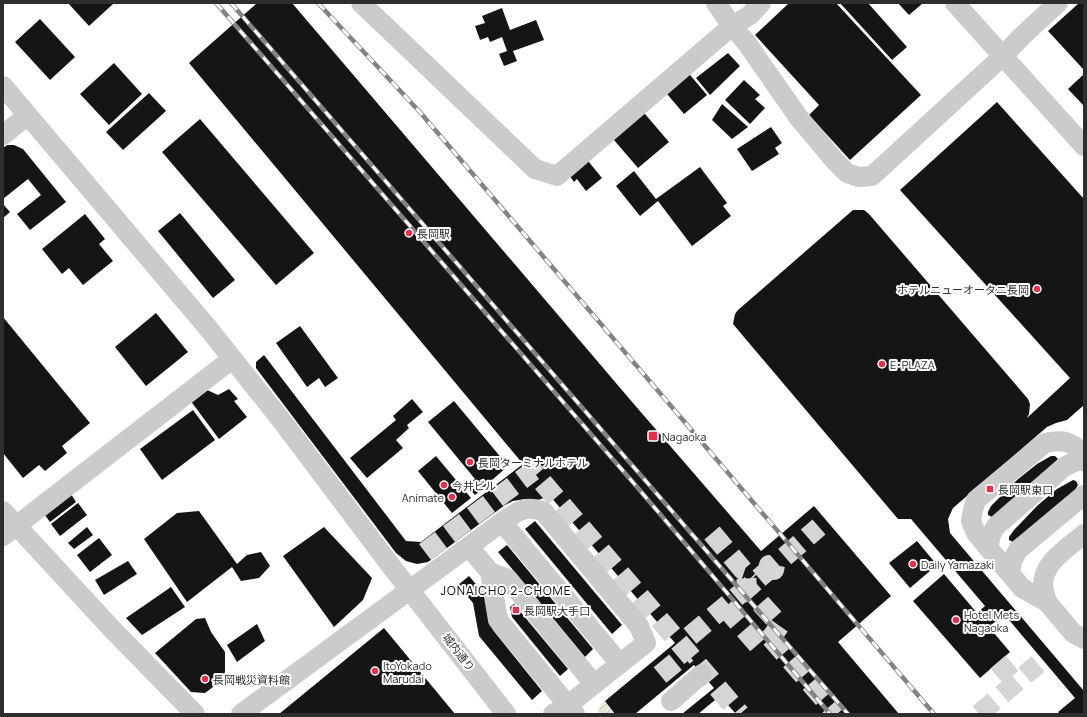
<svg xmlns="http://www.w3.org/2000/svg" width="1087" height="717" font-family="Manrope,'Noto Sans JP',sans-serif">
<defs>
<pattern id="garden-furrows" width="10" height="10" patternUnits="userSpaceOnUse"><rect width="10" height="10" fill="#e6ebdc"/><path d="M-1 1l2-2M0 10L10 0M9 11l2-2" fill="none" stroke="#c6cabd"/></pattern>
</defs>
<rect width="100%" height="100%" fill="#fff"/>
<path fill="url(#garden-furrows)" d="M 605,701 L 615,714 L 598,714 L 599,707 Z"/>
<g fill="#151515">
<path d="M 68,3 L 113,3 L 113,4 L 89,26 Z"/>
<path d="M 257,3 L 292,3 L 633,403 L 761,551 L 814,506 L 891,596 L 838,642 L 899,714 L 736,714 L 720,696 L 698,714 L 682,714 L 714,688 L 694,665 L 635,714 L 615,714 L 605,701 L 675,643 L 550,496 L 538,500 L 525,499 L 513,501 L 505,505 L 428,562 L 417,564 L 406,561 L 396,553 L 256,368 L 256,362 L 264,355 L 406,541 L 421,542 L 523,464 L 189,63 Z"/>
<path d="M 789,3 L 836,3 L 921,95 L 850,160 L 809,115 L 819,105 L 755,35 Z"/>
<path d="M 840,3 L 868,3 L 907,47 L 892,60 Z"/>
<path d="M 898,3 L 923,3 L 909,15 Z"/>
<path d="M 1079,3 L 1084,3 L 1084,70 L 1048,31 Z"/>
<path d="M 502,8 L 510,30 L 536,20 L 544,40 L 513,51 L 517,61 L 504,66 L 499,54 L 507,51 L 502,37 L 490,42 L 488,37 L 480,40 L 475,26 L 485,23 L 482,16 Z"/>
<path d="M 40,19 L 75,57 L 50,80 L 15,42 Z"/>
<path d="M 728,53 L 740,66 L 710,95 L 696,78 Z"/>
<path d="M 114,63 L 142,94 L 109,125 L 80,94 Z"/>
<path d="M 685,69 L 707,95 L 684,114 L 662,88 Z"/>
<path d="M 1084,74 L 1084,106 L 1068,89 Z"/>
<path d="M 744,80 L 760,95 L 755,99 L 765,108 L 750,124 L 725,100 Z"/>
<path d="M 149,93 L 166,111 L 123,150 L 106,132 Z"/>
<path d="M 997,102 L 1084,199 L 1084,405 L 1067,420 L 1056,423 L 1047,427 L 953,508 L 948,519 L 950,533 L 1084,691 L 1084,714 L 1060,714 L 1058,712 L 1075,698 L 1004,614 L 989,627 L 1010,652 L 980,678 L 913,601 L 944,574 L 977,613 L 985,606 L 911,519 L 898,519 L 733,324 L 735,314 L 738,310 L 853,210 L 864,210 L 869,214 L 1028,399 L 1030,404 L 1029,414 L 1027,418 L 1070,378 L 900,190 Z"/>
<path d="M 722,104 L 748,127 L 732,139 L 712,120 Z"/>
<path d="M 639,107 L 669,142 L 638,168 L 608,133 Z"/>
<path d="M 200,119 L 314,253 L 276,285 L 162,152 Z"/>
<path d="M 771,127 L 782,143 L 775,148 L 779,154 L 752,171 L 737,149 Z"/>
<path d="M 7,145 L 14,145 L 23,149 L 66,202 L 30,230 L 17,214 L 41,195 L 28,179 L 3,199 L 3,148 Z"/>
<path d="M 584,156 L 602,178 L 586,191 L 577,179 L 574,182 L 566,171 Z"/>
<path d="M 700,167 L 727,203 L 723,206 L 731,216 L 692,246 L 658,201 L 640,216 L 616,186 L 634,171 L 656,199 Z"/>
<path d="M 3,204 L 10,212 L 3,218 Z"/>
<path d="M 180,213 L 235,280 L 213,298 L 158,231 Z"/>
<path d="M 85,214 L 105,239 L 99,244 L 113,261 L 83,285 L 69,268 L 62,274 L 42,249 Z"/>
<path d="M 156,313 L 188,352 L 146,386 L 115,347 Z"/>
<path d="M 3,317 L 90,423 L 62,446 L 67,453 L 45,471 L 39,465 L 23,478 L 3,453 Z"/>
<path d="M 300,326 L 338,378 L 325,387 L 319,378 L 307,387 L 276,343 Z"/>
<path d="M 205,389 L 218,395 L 229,389 L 238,399 L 234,401 L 247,417 L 219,439 L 190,400 Z"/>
<path d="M 412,399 L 423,412 L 407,425 L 409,428 L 396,440 L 403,448 L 367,478 L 350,458 L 396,420 L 393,416 Z"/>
<path d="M 454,401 L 508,466 L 475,495 L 467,486 L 475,479 L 428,422 Z"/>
<path d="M 193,410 L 215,440 L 162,480 L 140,449 Z"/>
<path d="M 436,456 L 471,498 L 452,513 L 418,471 Z"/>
<path d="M 1051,456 L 1055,456 L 1058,459 L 1056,462 L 992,517 L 988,515 L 988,512 L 991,506 L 1017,480 L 1037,464 Z"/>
<path d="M 1073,480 L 1076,481 L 1078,485 L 1075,490 L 1013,542 L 1009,540 L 1009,537 L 1014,530 L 1038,505 L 1057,489 Z"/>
<path d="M 71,494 L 76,502 L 50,522 L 44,514 Z"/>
<path d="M 78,503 L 87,515 L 60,536 L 51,524 Z"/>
<path d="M 199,511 L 237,564 L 247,555 L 261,552 L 270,566 L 259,578 L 241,581 L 232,567 L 187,602 L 144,539 L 177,513 Z"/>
<path d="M 535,521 L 622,625 L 612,634 L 525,529 Z"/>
<path d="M 87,527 L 93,535 L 74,549 L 68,543 Z"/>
<path d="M 324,527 L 372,578 L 363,600 L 334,627 L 283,556 Z"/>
<path d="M 99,538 L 112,555 L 90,572 L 77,555 Z"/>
<path d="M 917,541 L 937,565 L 910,588 L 889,563 Z"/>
<path d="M 507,545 L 593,649 L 585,657 L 498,552 Z"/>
<path d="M 128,561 L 137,574 L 104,595 L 95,580 Z"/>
<path d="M 469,576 L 486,596 L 493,630 L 542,691 L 532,700 L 479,636 L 473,603 L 458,585 Z"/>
<path d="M 171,587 L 185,607 L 142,635 L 126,618 Z"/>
<path d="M 514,604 L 568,669 L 560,676 L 512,617 L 510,607 Z"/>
<path d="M 205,618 L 211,632 L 225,652 L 225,672 L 221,681 L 205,693 L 191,692 L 155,653 L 196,619 Z"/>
<path d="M 257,624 L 265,641 L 237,662 L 227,645 Z"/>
<path d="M 384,628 L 455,714 L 279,714 Z"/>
</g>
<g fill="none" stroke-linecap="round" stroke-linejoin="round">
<g stroke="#d5d5d5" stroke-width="20" stroke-dasharray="20 10" stroke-linecap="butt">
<path d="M 712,533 L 743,570 L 749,572 L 754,577"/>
<path d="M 425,552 L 533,471 L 740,714"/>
<path d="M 770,565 L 769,565 L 768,570 L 774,570 L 775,565 L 819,527"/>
<path d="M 725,607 L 758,645 L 771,638 L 780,625 L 747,588 L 746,574 L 743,570"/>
<path d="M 690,636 L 771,568"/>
<path d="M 771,638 L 837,714"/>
<path d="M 998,662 L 1016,683"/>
<path d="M 660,675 L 687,653"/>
<path d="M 979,714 L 1038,664"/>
</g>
<g stroke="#cbcbcb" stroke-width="20">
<path d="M 361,3 L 535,169 L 557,176 L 732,26 L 750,15 L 761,3"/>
<path d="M 716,3 L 732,26 L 746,42 L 799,118 L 835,161 L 847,173 L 859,177 L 872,176 L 1003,56 L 1022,36 L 1058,3"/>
<path d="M 955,3 L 1084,146"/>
<path d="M 3,86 L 208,328 L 282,421 L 391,566 L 506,714"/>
<path d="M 3,135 L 27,116"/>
<path d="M 1084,455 C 1072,441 1063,439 1045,443 L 976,500 L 973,510 L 971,521 L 976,533 L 1022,588 L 1047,602 L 1073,633 L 1084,639"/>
<path d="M 3,511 L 111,628 L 195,714"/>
<path d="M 502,522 L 620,664"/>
<path d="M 3,536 L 232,359"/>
<path d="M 469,547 L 490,572 L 498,620 L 575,714"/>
<path d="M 988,548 L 991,535 L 996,526 L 1064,467 L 1076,461 L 1084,461"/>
<path d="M 490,572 L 508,579 L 594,684"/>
<path d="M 1010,573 L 1012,561 L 1018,550 L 1084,495"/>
<path d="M 1047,602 C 1046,597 1044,592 1043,587 C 1042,562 1068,548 1084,534"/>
<path d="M 671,701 L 702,674"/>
<path d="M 241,714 L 502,522 C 517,512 526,504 544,512 L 639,626 L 646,643 L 568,705 L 553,714"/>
</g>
<g stroke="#838383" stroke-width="4.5">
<g id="rail">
<path d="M 216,3 L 637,487 L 830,714"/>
<path d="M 231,3 L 848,714"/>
<path d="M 318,3 L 419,111 L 934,714"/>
</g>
</g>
<use href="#rail" stroke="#fff" stroke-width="3" stroke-dasharray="9" stroke-linecap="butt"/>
</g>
<g fill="#e33250" stroke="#fff" stroke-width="1.5">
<circle cx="409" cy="233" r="4"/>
<circle cx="1037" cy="289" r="4"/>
<circle cx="882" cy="364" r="4"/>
<rect x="648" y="431" width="10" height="10" rx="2"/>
<circle cx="470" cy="462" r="4"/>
<circle cx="444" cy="485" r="4"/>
<rect x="986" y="485" width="8" height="8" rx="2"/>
<circle cx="452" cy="497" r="4"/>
<circle cx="913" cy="564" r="4"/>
<rect x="512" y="606" width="8" height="8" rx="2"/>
<circle cx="956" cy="620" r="4"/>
<circle cx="375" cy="671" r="4"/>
<circle cx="205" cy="679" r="4"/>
</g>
<g text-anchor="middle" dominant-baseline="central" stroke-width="4" stroke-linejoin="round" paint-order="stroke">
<g font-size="11" fill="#2e2e2e" stroke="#fff" text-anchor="start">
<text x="417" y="233">長岡駅</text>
<text x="1029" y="289" text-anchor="end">ホテルニューオータニ長岡</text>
<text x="890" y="364">E･PLAZA</text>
<text x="662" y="436">Nagaoka</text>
<text x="478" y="462">長岡ターミナルホテル</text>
<text x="452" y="485">今井ビル</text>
<text x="998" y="489">長岡駅東口</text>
<text x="444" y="497" text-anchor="end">Animate</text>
<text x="921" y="564">Daily Yamazaki</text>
<text x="524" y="610">長岡駅大手口</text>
<text x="964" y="614">Hotel Mets<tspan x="964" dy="13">Nagaoka</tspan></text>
<text x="383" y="665">ItoYokado<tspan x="383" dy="13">Marudai</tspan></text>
<text x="213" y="679">長岡戦災資料館</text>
</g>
<g font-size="11" fill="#2e2e2e" stroke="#fff">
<text transform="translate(459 652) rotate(52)">城内通り</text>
</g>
<g font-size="12" letter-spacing="1" fill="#000" stroke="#fff">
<text x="506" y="590">JONAICHO 2-CHOME</text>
</g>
</g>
<rect width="1087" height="717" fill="none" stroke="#2e2e2e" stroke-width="8"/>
</svg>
